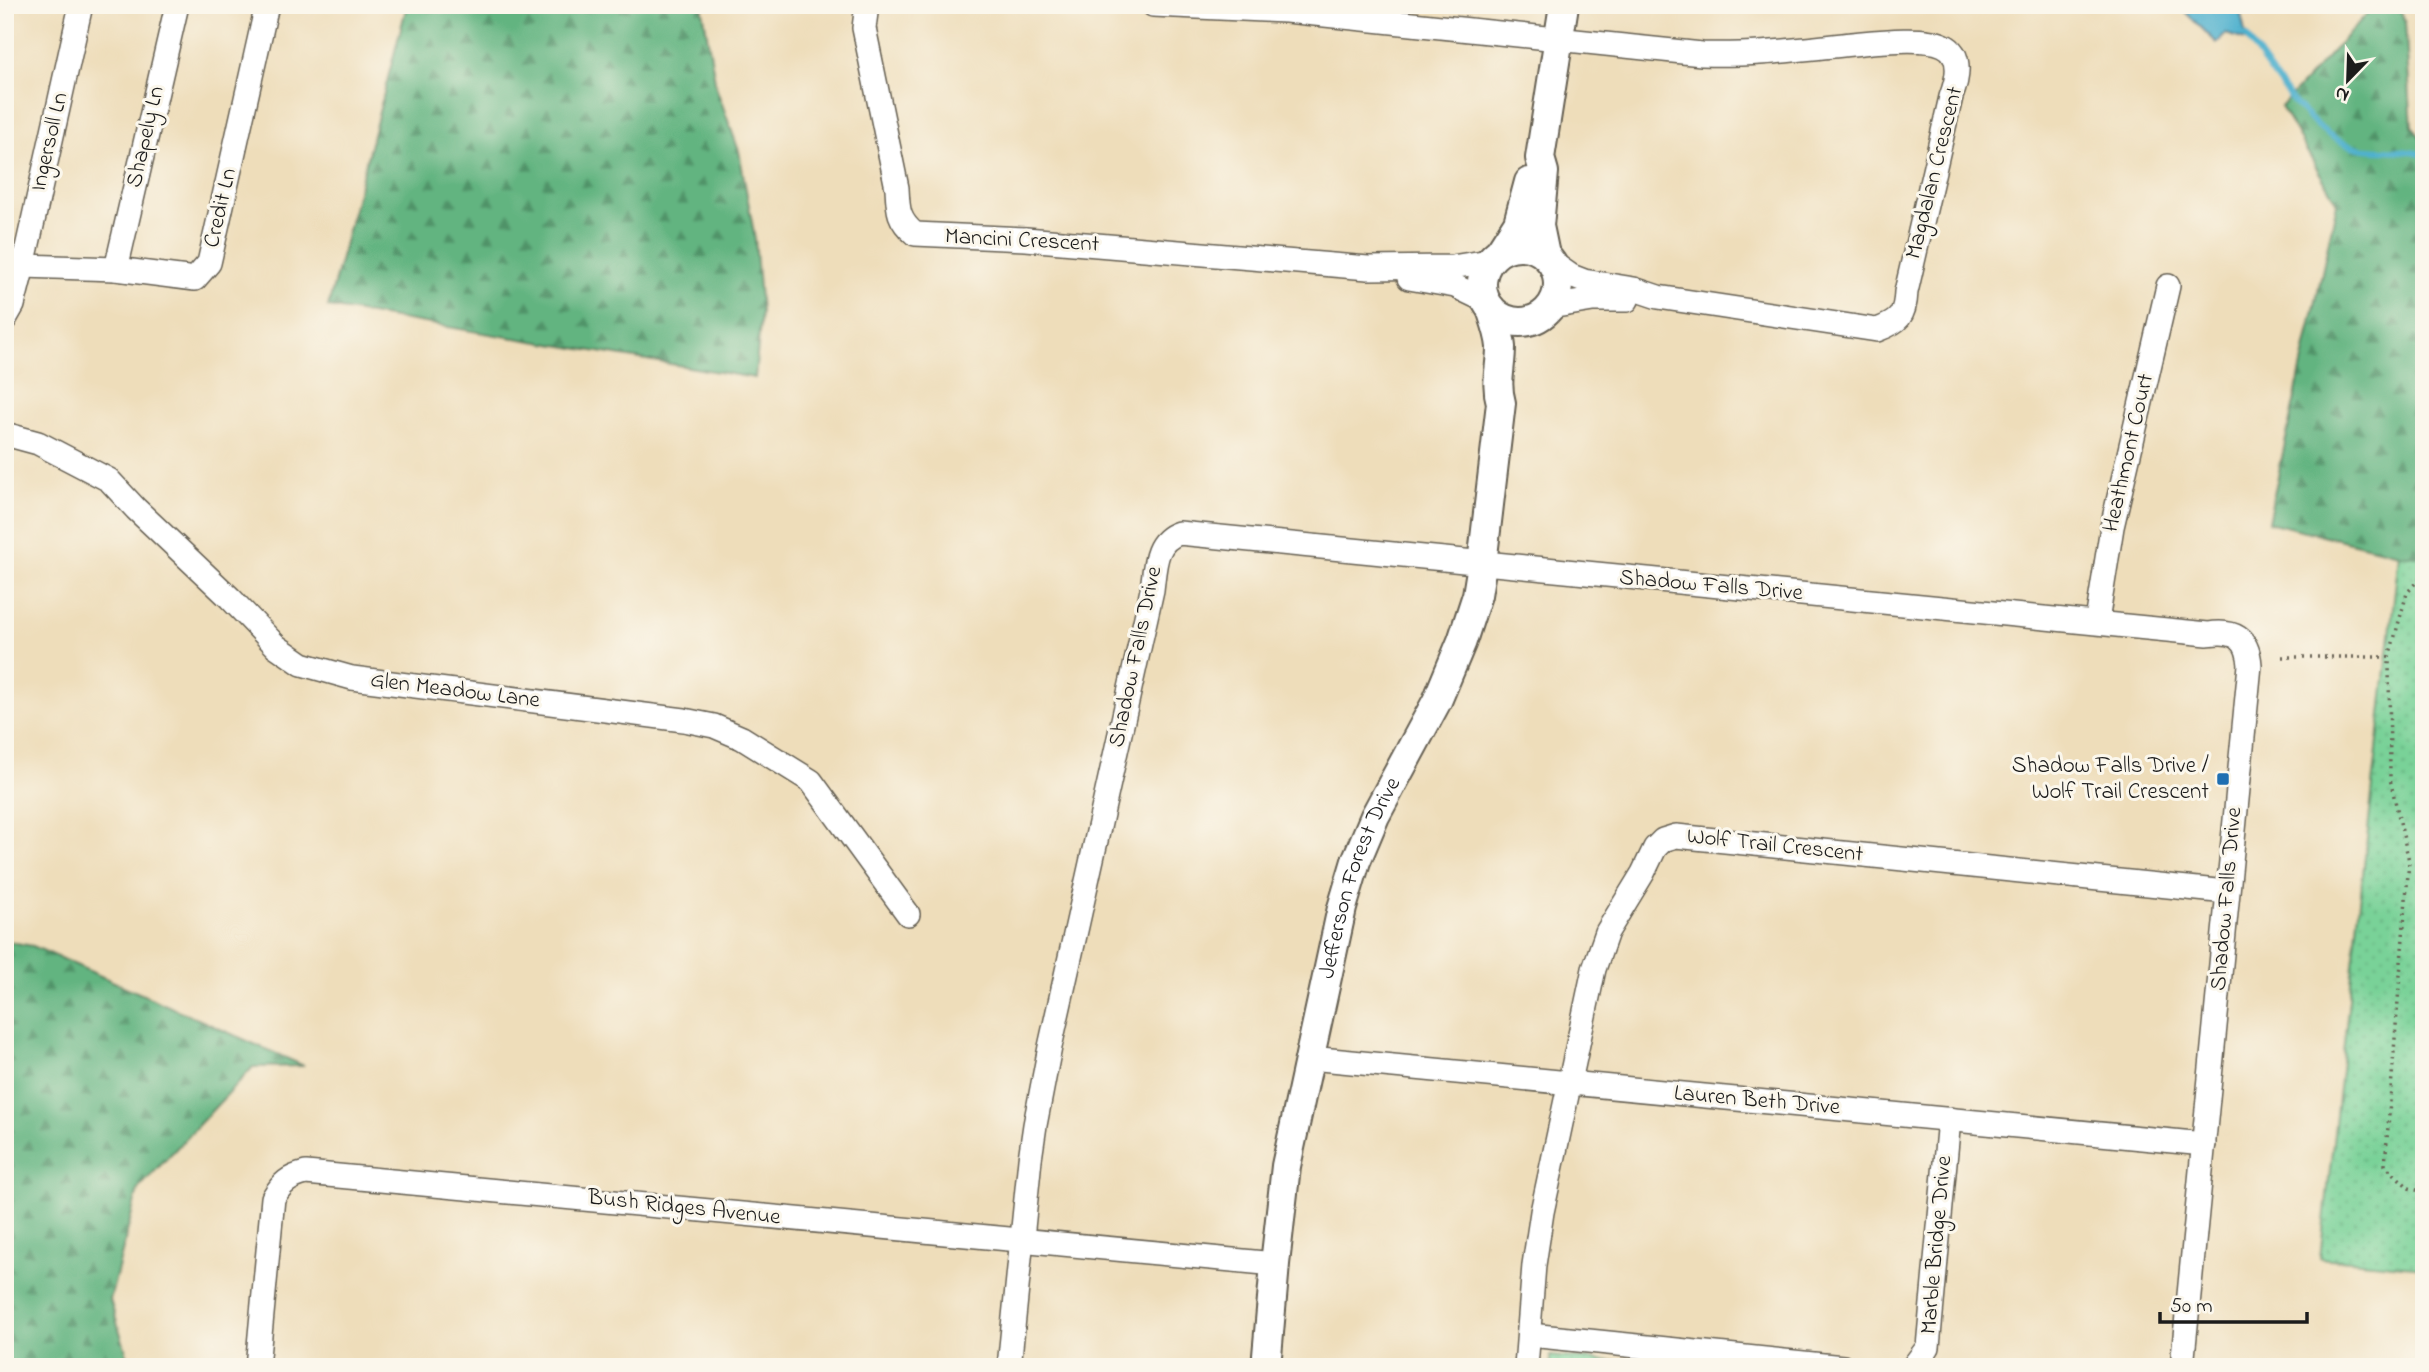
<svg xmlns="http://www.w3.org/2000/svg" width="2429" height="1372" font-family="'Indie Flower',sans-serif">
<defs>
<pattern id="forest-firs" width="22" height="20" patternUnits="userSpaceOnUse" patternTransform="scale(1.75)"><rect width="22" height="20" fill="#62b480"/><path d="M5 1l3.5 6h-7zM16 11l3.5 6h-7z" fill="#509268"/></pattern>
<pattern id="park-dots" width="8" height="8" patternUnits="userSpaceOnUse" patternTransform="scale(1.75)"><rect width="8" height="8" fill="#79d298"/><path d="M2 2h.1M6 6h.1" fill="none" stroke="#68b482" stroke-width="1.8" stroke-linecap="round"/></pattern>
</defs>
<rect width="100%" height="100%" fill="#fbf7ec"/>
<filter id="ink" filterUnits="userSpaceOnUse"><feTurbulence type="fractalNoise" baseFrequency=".0143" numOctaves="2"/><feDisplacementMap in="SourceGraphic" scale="14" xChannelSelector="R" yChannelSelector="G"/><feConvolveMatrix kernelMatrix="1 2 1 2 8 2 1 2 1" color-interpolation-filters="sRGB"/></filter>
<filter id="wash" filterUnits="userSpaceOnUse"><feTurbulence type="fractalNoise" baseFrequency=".00686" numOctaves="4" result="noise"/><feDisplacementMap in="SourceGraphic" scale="28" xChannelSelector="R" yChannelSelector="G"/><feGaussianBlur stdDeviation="1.57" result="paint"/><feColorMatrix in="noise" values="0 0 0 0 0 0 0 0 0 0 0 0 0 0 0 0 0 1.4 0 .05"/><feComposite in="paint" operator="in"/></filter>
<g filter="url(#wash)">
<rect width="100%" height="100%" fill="#eeddba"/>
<g fill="url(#forest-firs)" stroke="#3f684e" stroke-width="2">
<path d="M 407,5 L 702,5 L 716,87 L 739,151 L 755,239 L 761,312 L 755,378 L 328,307 Z"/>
<path d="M 2375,5 L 2398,5 L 2405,22 L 2412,127 L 2424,141 L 2424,557 L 2399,554 L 2268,522 L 2337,203 L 2281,107 Z"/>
<path d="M 5,941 L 33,946 L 304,1066 L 253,1067 L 138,1189 L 110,1300 L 131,1367 L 5,1367 Z"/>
</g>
<g fill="url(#park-dots)" stroke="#4a775a" stroke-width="2">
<path d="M 2399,554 L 2424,557 L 2424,1268 L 2320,1258 Z"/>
<path d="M 1550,1356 L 1656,1365 L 1656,1367 L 1550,1367 Z"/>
</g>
<path fill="#4fb1ce" stroke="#366675" stroke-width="2" d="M 2178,5 L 2240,5 C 2239,17 2247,29 2245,40 L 2226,34 L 2217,43 Z"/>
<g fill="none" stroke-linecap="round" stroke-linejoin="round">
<path stroke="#4fb1ce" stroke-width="6" d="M 2246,36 C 2272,74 2311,138 2359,148 C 2381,152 2403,148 2424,155"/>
</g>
</g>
<g filter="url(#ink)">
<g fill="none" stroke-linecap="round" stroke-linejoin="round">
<g stroke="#666053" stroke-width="26">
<g id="minor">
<path d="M 867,5 L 864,28 L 897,188 C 898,210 898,220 915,234 L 1026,239 L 1368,268 L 1452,267 L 1489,261"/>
<path d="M 1153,5 L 1286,11 L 1702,54 C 1752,56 1802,49 1852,44 C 1874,42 1923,36 1943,45 C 1964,54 1957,81 1951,97 L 1906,292 C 1905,316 1899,322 1877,330 L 1658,297 L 1634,289 L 1584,281 L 1571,276 L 1551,262"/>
<path d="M 23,266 L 116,269 L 195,279 L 209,263 L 267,5"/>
<path d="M 116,269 L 177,5"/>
<path d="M 1409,278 L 1455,286 L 1486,301"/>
<path d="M 1550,307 L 1593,300 L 1627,300"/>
<path d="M 5,319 L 13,305 L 23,266 L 81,5"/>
<path d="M 5,434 L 38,443 L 109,480 L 136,509 L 230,598 L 276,646 L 302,664 L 352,678 L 684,720 L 714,726 L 742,738 L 811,781 L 908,914"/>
<path d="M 2097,621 L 2112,527 L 2168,286"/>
<path d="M 1310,1058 L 2204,1144"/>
<path d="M 1530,1335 L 1843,1367"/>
<path d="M 257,1367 L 273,1198 C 282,1183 289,1177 306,1173 L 1275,1264"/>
<path d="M 1009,1367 L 1030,1159 L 1035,1125 L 1050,1047 L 1152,590 C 1155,567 1154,541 1179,533 L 2208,634 C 2234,630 2248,637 2250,665 L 2182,1367"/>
<path d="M 1526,1367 L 1534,1265 L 1542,1212 L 1594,969 L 1607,932 L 1643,873 L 1655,848 L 1663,840 L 1676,836 L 2227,892"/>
<path d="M 1913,1367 L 1928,1347 L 1949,1119"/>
</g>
</g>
<g stroke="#666053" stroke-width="32">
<g id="tertiary">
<circle cx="1520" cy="284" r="38"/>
<path d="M 1500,251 L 1518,223 L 1529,182"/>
<path d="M 1545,255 L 1539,226 L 1544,172 L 1540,158 L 1564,5"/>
<path id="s1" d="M 1266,1367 L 1275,1264 L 1286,1166 L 1342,908 L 1356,861 L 1375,816 L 1437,701 L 1462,641 L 1477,595 L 1482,564 L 1501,403 C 1495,382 1501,368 1501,347 C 1500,334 1495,321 1491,309"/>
</g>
</g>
<g stroke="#666053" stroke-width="3.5" stroke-dasharray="2 5" stroke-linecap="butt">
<path d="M 2424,573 L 2407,593 L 2389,657 L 2390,779 L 2409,861 L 2385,1165 L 2409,1188 L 2424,1192"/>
<path d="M 2282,657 L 2389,657"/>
<path d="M 1603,1367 L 1603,1366"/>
</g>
<use href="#minor" stroke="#fff" stroke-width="23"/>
<use href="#tertiary" stroke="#fff" stroke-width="28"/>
</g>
</g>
<rect fill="#1f6fb2" stroke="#fbf7ec" stroke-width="2.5" x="2216" y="772" width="14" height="14" rx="3.5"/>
<g text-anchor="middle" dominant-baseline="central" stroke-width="6" stroke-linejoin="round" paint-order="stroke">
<g font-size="23" fill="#1c1c1c" stroke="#fbf7ec">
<text transform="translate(146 137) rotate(-77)">Shapely Ln</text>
<text transform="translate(50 142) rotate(-77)">Ingersoll Ln</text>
<text transform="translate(1935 173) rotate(-76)">Magdalan Crescent</text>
<text transform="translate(221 208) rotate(-77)">Credit Ln</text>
<text transform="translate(1022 241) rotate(3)">Mancini Crescent</text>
<text transform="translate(2129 453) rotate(-77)">Heathmont Court</text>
<text transform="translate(1711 586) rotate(5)">Shadow Falls Drive</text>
<text transform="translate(1136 657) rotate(-78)">Shadow Falls Drive</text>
<text transform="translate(455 691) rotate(7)">Glen Meadow Lane</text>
<text transform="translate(1775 846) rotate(6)">Wolf Trail Crescent</text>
<text stroke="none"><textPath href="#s1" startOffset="500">Jefferson Forest Drive</textPath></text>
<text transform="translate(2227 899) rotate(-85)">Shadow Falls Drive</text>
<text transform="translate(1757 1101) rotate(5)">Lauren Beth Drive</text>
<text transform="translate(684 1208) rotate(6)">Bush Ridges Avenue</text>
<text transform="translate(1937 1245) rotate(-85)">Marble Bridge Drive</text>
</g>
<g font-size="23" fill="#1c1c1c" stroke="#fbf7ec" text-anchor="end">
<text x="2209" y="766">Shadow Falls Drive /<tspan x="2209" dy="26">Wolf Trail Crescent</tspan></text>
</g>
</g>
<rect width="2429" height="1372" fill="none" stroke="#fbf7ec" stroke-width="28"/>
<g transform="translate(2348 80) rotate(203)" stroke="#fbf7ec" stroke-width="5" paint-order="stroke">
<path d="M0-5L12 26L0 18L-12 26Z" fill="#1c1c1c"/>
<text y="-10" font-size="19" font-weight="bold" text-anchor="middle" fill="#1c1c1c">N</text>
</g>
<path d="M2160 1312v10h147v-10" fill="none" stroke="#1c1c1c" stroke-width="3.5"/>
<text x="2170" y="1312" font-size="21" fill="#1c1c1c" stroke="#fbf7ec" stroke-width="5" paint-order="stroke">50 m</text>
</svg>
